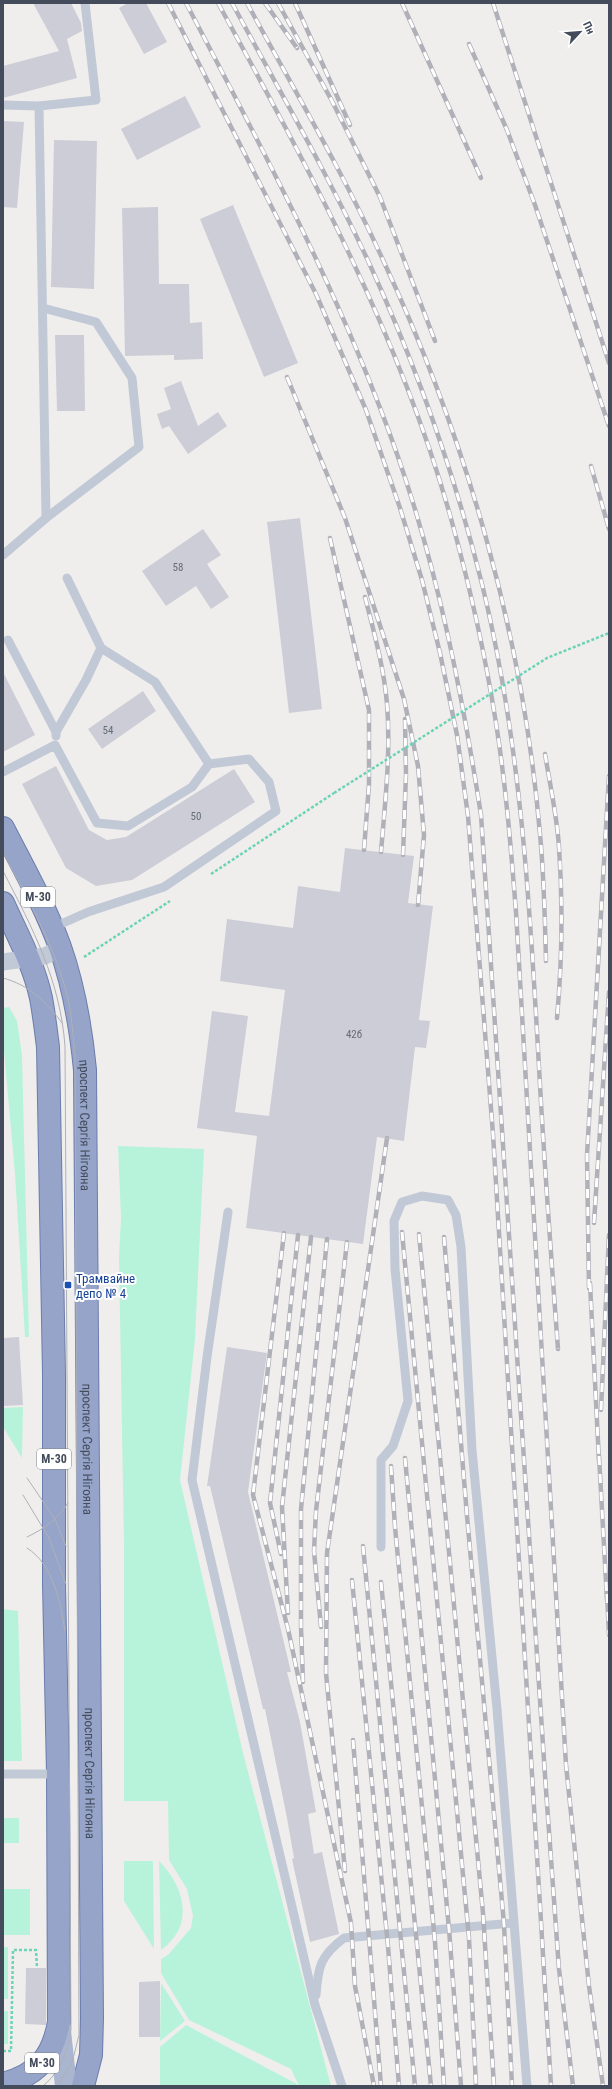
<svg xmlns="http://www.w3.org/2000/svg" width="612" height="2089" font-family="'Roboto Condensed',sans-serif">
<rect width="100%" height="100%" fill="#f0eeed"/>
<g fill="#b7f3da">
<path d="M 9,1007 L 17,1021 L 22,1055 L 29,1337 L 25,1337 L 15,1174 L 3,1040 L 3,1008 Z"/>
<path d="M 118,1146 L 204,1149 L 195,1339 L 180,1480 L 243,1753 L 331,2086 L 299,2086 L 291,2069 L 189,2020 L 161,1973 L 161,1959 L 168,1955 L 191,1928 L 193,1916 L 187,1889 L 169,1860 L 168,1801 L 124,1801 L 124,1546 L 119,1258 L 121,1217 Z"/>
<path d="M 23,1407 L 22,1458 L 3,1427 L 3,1408 Z"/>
<path d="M 3,1609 L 18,1611 L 22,1761 L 3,1761 Z"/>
<rect x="3" y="1818" width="16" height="25"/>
<path d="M 124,1861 L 153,1861 L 154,1949 L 124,1901 Z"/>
<path d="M 159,1861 C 185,1887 195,1926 161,1950 Z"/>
<rect x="3" y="1889" width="27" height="46"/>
<rect x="3" y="1947" width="5" height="52"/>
<path d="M 161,1983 L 185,2021 L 160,2041 Z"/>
<rect x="3" y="2011" width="5" height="33"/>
<path d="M 186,2025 L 297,2084 L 297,2086 L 160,2086 L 160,2047 Z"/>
</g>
<g fill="#cccdd6">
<path d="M 33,3 L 71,3 L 81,23 L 82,31 L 67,39 L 77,78 L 3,98 L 3,66 L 59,51 Z"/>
<path d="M 128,3 L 146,3 L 167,42 L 144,54 L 119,8 Z"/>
<path d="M 185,96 L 201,127 L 137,160 L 121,129 Z"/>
<path d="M 3,121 L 24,122 L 17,208 L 3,207 Z"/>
<path d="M 54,140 L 97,141 L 94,289 L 51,287 Z"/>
<path d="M 233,205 L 298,363 L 264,377 L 200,219 Z"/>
<path d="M 158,207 L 159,284 L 189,284 L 190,323 L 202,322 L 203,359 L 174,360 L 174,355 L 125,356 L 122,208 Z"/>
<path d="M 55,335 L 84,335 L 85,411 L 57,411 Z"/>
<path d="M 181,381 L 198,426 L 218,412 L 227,426 L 188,454 L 169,426 L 162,429 L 157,414 L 171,409 L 164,388 Z"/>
<path d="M 300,518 L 322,709 L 289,713 L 267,522 Z"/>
<path d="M 203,529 L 221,555 L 207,564 L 229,597 L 211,609 L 196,586 L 166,606 L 142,571 Z"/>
<path d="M 3,672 L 35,735 L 3,752 Z"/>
<path d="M 143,691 L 156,711 L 102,749 L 88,729 Z"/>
<path d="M 56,766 L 89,830 L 107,840 L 126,837 L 234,769 L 255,802 L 132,880 L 96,886 L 66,868 L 22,784 Z"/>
<path d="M 345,848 L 414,856 L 408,903 L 433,906 L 419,1020 L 430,1021 L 426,1048 L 415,1047 L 404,1141 L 377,1137 L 363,1244 L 246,1228 L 257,1136 L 197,1128 L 212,1011 L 248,1016 L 235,1112 L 269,1116 L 285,990 L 220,981 L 227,919 L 293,928 L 298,886 L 340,892 Z"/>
<path d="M 19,1337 L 23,1405 L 3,1406 L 3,1338 Z"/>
<path d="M 227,1347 L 267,1353 L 248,1492 L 291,1672 L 287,1672 L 300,1722 L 316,1812 L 308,1814 L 314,1854 L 322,1852 L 339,1934 L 310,1942 L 292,1859 L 294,1858 L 287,1818 L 265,1709 L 263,1709 L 210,1486 L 207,1486 Z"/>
<path d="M 26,1968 L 46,1968 L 46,2025 L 25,2024 Z"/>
<path d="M 160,1981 L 160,2037 L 139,2037 L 139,1982 Z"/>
</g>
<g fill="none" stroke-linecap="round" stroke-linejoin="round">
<g stroke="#6b7dad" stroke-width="24">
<g id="trunk">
<path id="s1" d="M 3,828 C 23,867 45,906 60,947 C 74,987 81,1028 85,1070 L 92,2018 L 91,2055 L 83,2086"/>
<path d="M 3,903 C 17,934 34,965 41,998 C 44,1014 46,1031 48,1047 L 54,1374 L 54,1585 L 58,1774 L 59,2022 C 53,2056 38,2075 3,2084"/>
</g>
</g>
<g stroke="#6cd3b6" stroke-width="2.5" stroke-dasharray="3 2" stroke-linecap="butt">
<path d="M 211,874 L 334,793"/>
<path d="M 84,957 L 170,901"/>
<path d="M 3,2051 L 11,2051 L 13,1950 L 36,1950 L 37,1968"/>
</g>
<g stroke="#c2c9d6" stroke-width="9">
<path d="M 3,105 L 39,106"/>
<path d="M 43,308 L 96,322 L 132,378 L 139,447 L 46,518"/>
<path d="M 3,555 L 46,518 L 39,106 L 96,100 L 85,3"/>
<path d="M 67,578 L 101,648"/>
<path d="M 8,640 L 56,732 L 56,736"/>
<path d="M 56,732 L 86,680 L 101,648 L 155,682 L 209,764"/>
<path d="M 3,772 L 55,745 L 97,823 L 128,826 L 192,787 L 209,764 L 249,759 L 269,782 L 276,811 L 164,887 L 88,912 L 52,928"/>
<path d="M 228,1212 L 207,1357 L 192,1480 L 315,2005 L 342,2086"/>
<path d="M 381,1547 L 381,1460 L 393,1446 L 408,1401 L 395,1269 L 394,1221 L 402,1202 L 422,1196 L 448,1200 L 456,1215 L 461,1247 L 472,1450 L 497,1709 L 527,2086"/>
<path d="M 3,1774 L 58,1774"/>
<path d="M 316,1995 C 318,1967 320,1956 344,1938 L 513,1923"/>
</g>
<path stroke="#c2c9d6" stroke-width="17" d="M 3,962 L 45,956 L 60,948"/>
<path stroke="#aab5cf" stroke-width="22" d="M 59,2022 L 66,2086"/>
<use href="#trunk" stroke="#95a4c8" stroke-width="22"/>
<g stroke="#afb0b8" stroke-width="1">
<path d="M 3,852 C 28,901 57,949 69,1003 C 72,1020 73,1037 75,1054 L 79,2035 L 72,2063 L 57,2086"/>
<path d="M 3,871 C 33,929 60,980 65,1046 L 71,2029 C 68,2052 61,2071 43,2086"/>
<path d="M 3,978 C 29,985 46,1001 62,1023"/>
<path d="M 27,1478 L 55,1519 L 66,1546"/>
<path d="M 23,1495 L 49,1538 L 66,1584"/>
<path d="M 27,1537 C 44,1529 58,1519 68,1503"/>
<path d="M 27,1548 C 54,1565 60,1602 65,1631"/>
</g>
<g stroke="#afb0b8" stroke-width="4.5">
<g id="rail">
<path d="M 168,3 L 316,294 L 366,410 L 400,508 L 422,580 L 440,653 L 457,735 L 468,816 L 493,1134 L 551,2086"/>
<path d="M 186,3 C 263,150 342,297 397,454 C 438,571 462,693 481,815 L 546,1790 L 559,1969 L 573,2086"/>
<path d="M 218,3 C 308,167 399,334 450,515 C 469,583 485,653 496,723 C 506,786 511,849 516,912 L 566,1765 L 589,1986 L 603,2086"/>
<path d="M 232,3 C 279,90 329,176 370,265 C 417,368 455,475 482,584 C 521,743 530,905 539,1067 C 544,1161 551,1255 558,1349"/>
<path d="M 247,3 C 293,88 343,172 383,260 C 467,440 523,636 540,834 C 544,876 545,919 546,961"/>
<path d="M 265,3 L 297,48"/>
<path d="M 278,3 L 332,101 L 380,197 L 435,341"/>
<path d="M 295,3 L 350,125"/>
<path d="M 402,3 L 481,178"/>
<path d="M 493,3 L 609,363"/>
<path d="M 469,44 L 507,130 L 535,205 L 609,426"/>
<path d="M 287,377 L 345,518 L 404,699 L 418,766 L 424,835 L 418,905"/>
<path d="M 591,466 L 609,529"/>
<path d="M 330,538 L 369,710 L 369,784 L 364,850"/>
<path d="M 365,597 C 374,632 384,668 387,704 C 391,753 385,803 381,852"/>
<path d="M 545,754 C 550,785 557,816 559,847 C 563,903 562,962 557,1018"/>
<path d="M 403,855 L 406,774 L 405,719"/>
<path d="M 594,1223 L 609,992"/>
<path d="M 402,1232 L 469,1938 L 476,2086"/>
<path d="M 284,1233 L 253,1495 L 288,1629 L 351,1923 L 355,1986 L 374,2086"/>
<path d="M 419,1234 L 483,1913 L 494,2086"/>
<path d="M 444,1237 L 467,1516 L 504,1924 L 512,2086"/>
<path d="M 590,1283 L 599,1461"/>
<path d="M 589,1288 L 587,1155 L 609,776"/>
<path d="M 601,1410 L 609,1235"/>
<path d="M 599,1456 L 607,1600"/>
<path d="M 405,1458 L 449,1929 L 461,2086"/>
<path d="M 391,1466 L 395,1527 L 435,1942 L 444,2086"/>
<path d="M 363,1546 L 415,2086"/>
<path d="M 281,1554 L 270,1503 L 298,1235"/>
<path d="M 352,1580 L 388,1946 L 399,2086"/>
<path d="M 381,1582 L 431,2086"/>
<path d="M 607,1594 L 609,1635"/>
<path d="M 288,1613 L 282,1507 L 311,1237"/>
<path d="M 321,1627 L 314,1551 L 316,1511 L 347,1242"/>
<path d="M 303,1682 L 301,1627 L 301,1509 L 327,1239"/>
<path d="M 353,1740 L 381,2086"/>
<path d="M 345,1871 L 326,1673 L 327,1553 L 387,1138"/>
</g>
</g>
<use href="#rail" stroke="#fff" stroke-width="3" stroke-dasharray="9" stroke-linecap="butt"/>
<path stroke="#6cd3b6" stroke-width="2.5" stroke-dasharray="3 2" stroke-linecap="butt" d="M 334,793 L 547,658 L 609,633"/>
</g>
<rect fill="#1a4fb4" stroke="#fff" stroke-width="1.5" x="64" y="1281" width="8" height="8" rx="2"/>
<g text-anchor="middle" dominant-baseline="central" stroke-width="4" stroke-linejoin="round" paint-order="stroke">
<g font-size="11" fill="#666c7a">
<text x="178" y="567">58</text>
<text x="108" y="730">54</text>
<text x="196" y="816">50</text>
<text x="354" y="1034">42б</text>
</g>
<g fill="#fff" stroke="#7c828d" stroke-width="1">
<rect x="21" y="887" width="34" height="20" rx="3"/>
<rect x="37" y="1449" width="34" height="20" rx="3"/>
<rect x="25" y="2053" width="34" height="20" rx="3"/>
</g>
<g font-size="12" font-weight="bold" fill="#444c5c">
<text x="38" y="897">М-30</text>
<text x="54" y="1459">М-30</text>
<text x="42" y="2063">М-30</text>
</g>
<g font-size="13" fill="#444c5c" stroke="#fff">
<text stroke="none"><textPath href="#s1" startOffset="313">проспект Сергія Нігояна</textPath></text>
<text stroke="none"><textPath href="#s1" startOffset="637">проспект Сергія Нігояна</textPath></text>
<text stroke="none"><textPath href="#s1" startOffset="961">проспект Сергія Нігояна</textPath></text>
</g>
<g font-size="13" fill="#164399" stroke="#fff" text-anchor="start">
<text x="76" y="1278">Трамвайне<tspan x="76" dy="15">депо № 4</tspan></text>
</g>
</g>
<rect width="612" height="2089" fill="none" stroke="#444c5c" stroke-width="8"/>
<g transform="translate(580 32) rotate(64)" stroke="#ffffff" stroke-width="3" paint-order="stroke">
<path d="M0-3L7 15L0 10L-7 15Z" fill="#444c5c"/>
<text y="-6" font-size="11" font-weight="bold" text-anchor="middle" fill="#444c5c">Пн</text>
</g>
</svg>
